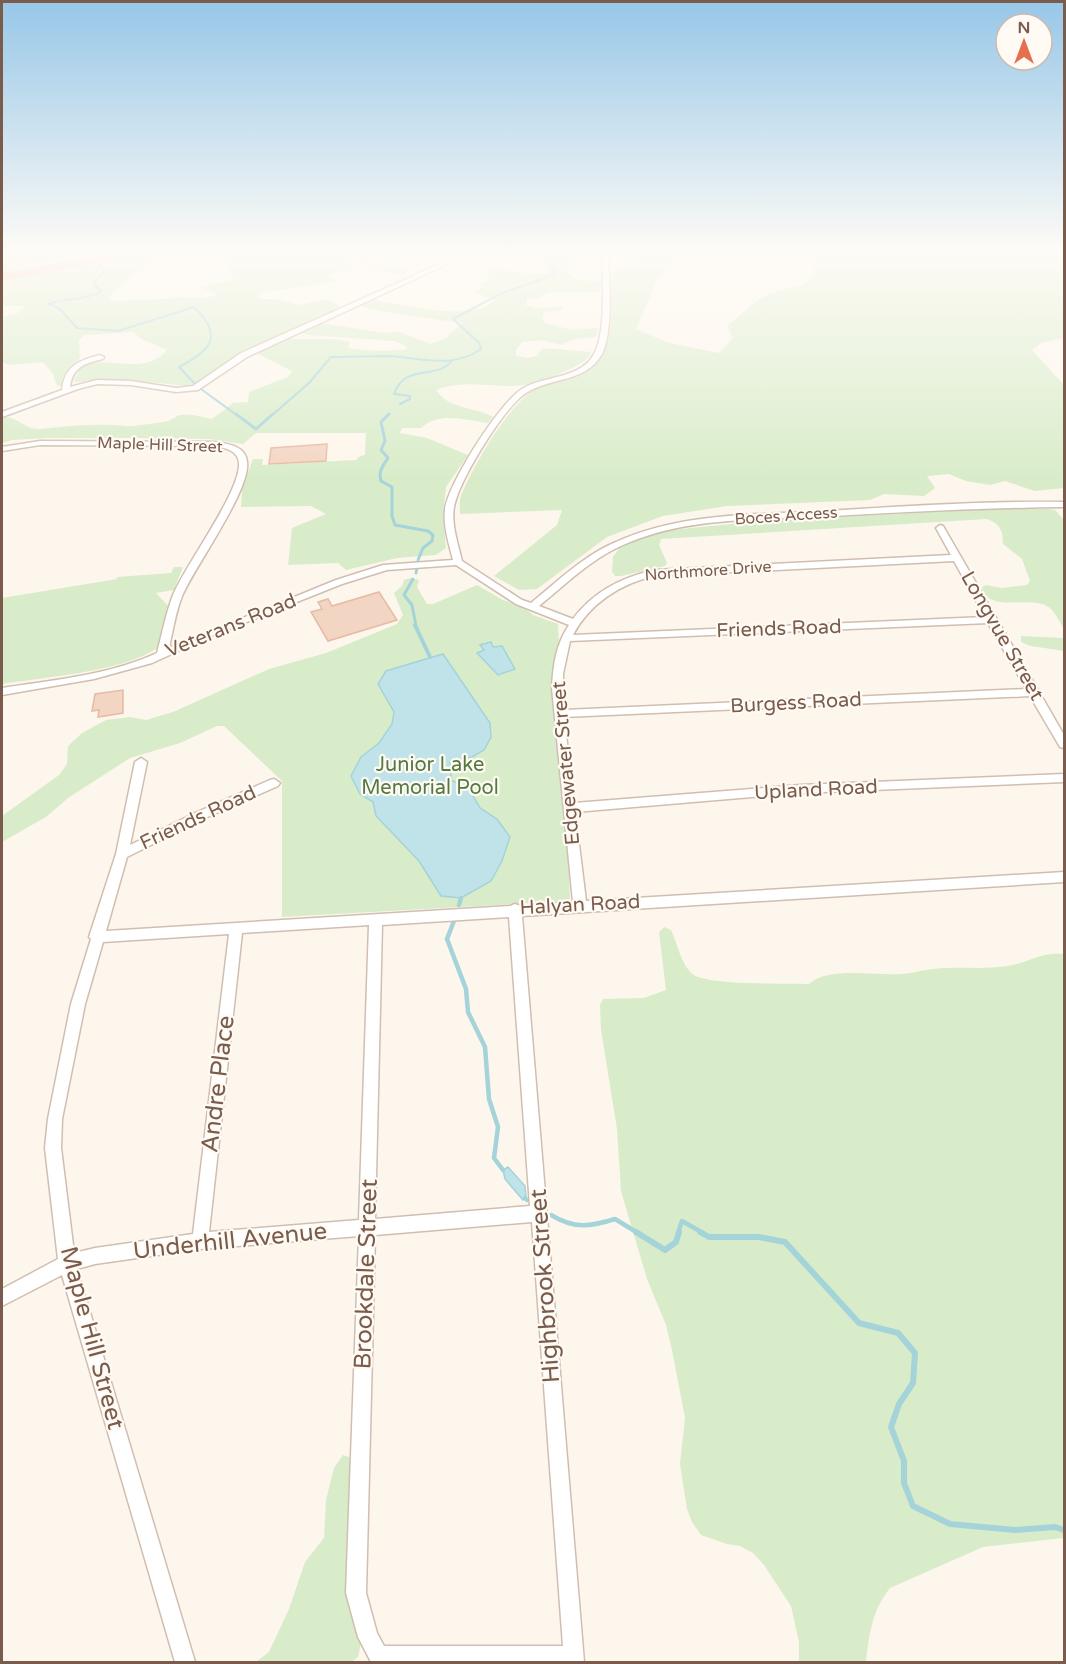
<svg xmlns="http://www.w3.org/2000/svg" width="1066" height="1664" font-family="'Varela Round',sans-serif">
<rect width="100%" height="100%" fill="#fdf6ec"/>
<g fill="#d8ecc9">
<path d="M 2,250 L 56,250 L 62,252 L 64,258 L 2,273 Z"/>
<path d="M 228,250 L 388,250 L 389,254 L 420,265 C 404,270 386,254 370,253 L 370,261 C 382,267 397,265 410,270 L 406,274 C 390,276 378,268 361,266 L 362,262 L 354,259 L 344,262 L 353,267 L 350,270 L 329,275 L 329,278 L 338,281 C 312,285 287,289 261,292 L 258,297 C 266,301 273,298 281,300 C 287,301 293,305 299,305 C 314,303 328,294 340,307 L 240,352 L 206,379 L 187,386 L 130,380 L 74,382 C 85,340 139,384 167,350 L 141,339 L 134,332 L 84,335 L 79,341 L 80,358 L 63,377 L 62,386 L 57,386 L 53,374 L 43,362 L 9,365 L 2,362 L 2,317 L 16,314 L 26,306 L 2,306 L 2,281 L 156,251 L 159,251 L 149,258 L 152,262 L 139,269 L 108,298 L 113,301 L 168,299 C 184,294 202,302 217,294 L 199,287 L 230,281 L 234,276 L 228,267 Z"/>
<path d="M 504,250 L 562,250 L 565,255 L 572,258 L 574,263 L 572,267 L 565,270 C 574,282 587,281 601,281 L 599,292 L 549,292 L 539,298 L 527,299 L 526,305 L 533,308 L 563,307 L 563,310 L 544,312 L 542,318 L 545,323 L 573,330 L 598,328 L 596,337 L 575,339 L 561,345 L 541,340 L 522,342 L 516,350 L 516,356 L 527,358 L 537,356 L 542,348 L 591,352 C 588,361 578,365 570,369 C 556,375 541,384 525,385 C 495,389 465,378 436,390 C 451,411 471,405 493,417 L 488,423 C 467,420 438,411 421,428 L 402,428 L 400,433 L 427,438 L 468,455 L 446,487 L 443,516 L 446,548 L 436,555 L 397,558 L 346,570 L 338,563 L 288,565 L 292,528 L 326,514 L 311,506 L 241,507 L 242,489 L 253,459 L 263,459 L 262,465 L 356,460 L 360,456 L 365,455 L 366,433 L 256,433 L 243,444 L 209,439 L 152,438 L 46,438 L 12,440 L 2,443 L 2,417 C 16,415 24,430 39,429 C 69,426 98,423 127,426 C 129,427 166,422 168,421 C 172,420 176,416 180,415 C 189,413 203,417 212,419 L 233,403 L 248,402 L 249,392 L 288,377 L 292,371 L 258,354 L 259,350 L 286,339 L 334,339 L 350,342 L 348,348 C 368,351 388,352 407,349 L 406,346 L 394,341 L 308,335 L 296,331 L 320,323 L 383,333 L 399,332 L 431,344 L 446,338 L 462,323 C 426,318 391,314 357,305 L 367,299 C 396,302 474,325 494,300 L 475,292 L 483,287 L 478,282 L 491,281 L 486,272 L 490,267 L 531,274 L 546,273 L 549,268 L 546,262 L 522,257 Z"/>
<path d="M 645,250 L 682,250 L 656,282 L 636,329 L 669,343 L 719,353 L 733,338 L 727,326 C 739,317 749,306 761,298 C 779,287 797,292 814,277 L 814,267 L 809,259 L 816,250 L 1064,250 L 1064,338 L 1041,343 L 1032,350 L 1064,385 L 1064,488 L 1035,491 L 1005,481 L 990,485 L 966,481 L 949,474 L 927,476 L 935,488 L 924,496 L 884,494 L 870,500 L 727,506 L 663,516 L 607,537 L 537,589 L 519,590 L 494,576 L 557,525 L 562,510 L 460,514 C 460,508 459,501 461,496 C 473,466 507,407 534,390 C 558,375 587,382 604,351 C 617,327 608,296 614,269 L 631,269 L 631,264 Z"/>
<path d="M 971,509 L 1049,509 L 1055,510 L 1064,520 L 1064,629 C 1060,622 1056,614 1051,609 C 1033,592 989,616 982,587 L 986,585 L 1002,588 L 1027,585 L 1030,581 L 1022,559 L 1003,544 C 1003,530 1000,524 987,519 L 661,539 L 659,545 L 667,563 L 665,566 L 621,576 L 615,576 L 612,572 L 613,557 L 620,547 L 661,531 L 772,520 Z"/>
<path d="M 174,567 L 183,567 L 174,590 L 156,593 L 173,611 C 171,619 170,630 166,638 C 150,670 37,678 2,684 L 2,598 L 117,579 L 117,577 L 171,573 Z"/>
<path d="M 410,578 L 419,580 L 417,587 L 427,604 L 433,604 L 477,585 L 503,600 L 522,606 L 533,615 L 558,624 L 570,901 L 282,917 L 282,781 L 224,726 L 217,726 L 180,743 L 130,758 L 68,798 L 46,817 L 2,842 L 2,816 L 59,775 L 67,764 L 68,746 L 82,733 L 106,720 L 130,717 L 146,720 L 173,712 L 269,669 L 326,653 L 397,624 L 403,615 L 394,593 L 402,586 L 404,580 Z"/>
<path d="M 1021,636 L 1064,638 L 1064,651 L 1031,646 L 1021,642 Z"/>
<path d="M 664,927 L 671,930 C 677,943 681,963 691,973 C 704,986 788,983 809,984 C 828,966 876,976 902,974 C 913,973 923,970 934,969 C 958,966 983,970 1007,966 C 1029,963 1039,952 1064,954 L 1064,1538 L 983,1547 L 890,1588 C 872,1610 869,1635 866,1662 L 799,1662 L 799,1642 L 791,1606 L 764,1565 L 753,1553 L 740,1546 L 727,1544 L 701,1535 L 692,1522 L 687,1509 L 680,1464 L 685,1418 L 672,1350 L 666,1325 L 647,1279 L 621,1191 L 617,1129 L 601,1030 L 600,1005 L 603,999 L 644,998 L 666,990 L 659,932 Z"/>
<path d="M 343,1455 L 354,1459 L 362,1638 L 358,1657 L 351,1662 L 256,1662 L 269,1652 L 289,1609 L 305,1562 L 324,1538 L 326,1500 L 334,1468 Z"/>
</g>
<g fill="#bfe3e8" stroke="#a5d3da" stroke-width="1.5">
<path d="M 491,642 L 493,647 L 502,646 L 515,669 L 498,675 L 477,653 L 484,650 L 480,645 Z"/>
<path d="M 443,654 L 490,723 L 491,737 L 484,750 L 472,757 L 450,762 L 451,780 L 469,789 L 480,808 L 497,819 L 510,837 L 502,861 L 491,881 L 461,898 L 441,896 L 419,861 L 376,816 L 373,802 L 360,794 L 351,776 L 361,757 L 379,743 L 392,724 L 394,712 L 378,684 L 386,671 Z"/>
<path d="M 508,1167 L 525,1186 L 526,1196 L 523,1200 L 505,1179 L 503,1170 Z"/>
</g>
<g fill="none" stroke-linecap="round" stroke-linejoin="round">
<g stroke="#a5d3da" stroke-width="2">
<path d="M 76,250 L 92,258"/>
<path d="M 96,261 L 105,272 L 93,283 L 101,292 C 85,301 66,297 49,304 L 59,308 L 77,328 L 118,331 L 194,307 C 225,337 210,351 179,367 L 195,384"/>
<path d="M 201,389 L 238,416"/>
<path d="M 400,404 L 410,399 L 410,396 L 394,394 C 405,363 436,380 452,361"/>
<path d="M 271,416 L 309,383 L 331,357 C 350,357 368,356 387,356 C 419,357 452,370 481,349 L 479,343 L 453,319 L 502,293 L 555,275 L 551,250"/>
<path d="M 387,416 L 389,414"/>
</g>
<g stroke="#a5d3da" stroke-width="3">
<path d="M 236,414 L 256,429 L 273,414"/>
<path d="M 389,414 L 381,422 L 385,441 L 381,450 L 388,458 C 383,466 378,471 381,481 L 392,487 L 392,516 L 395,525 L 428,531 L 433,535 L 432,541 L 423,548 L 418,560"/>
<path d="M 416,573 L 417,568"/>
<path d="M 413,579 L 404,595 L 412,605 L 416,626"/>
</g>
<path stroke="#a5d3da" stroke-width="4" d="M 415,625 L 430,657"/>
<g stroke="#a5d3da" stroke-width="4.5">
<path d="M 459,905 L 461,898"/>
<path d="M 454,921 L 447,939 L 466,989 L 468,1012 L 485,1047 L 489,1099 L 498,1127 L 494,1158 L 503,1170"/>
<path d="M 525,1198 L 527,1200"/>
<path d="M 551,1215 C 574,1229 590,1227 615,1219 L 638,1233"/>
<path d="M 678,1233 L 682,1221 L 703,1233"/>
</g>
<g stroke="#a5d3da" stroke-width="6">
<path d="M 636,1232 L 665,1250 L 676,1242 L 679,1232"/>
<path d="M 700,1232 L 709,1237 L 759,1237 L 785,1242 L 859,1323 L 898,1333 L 915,1353 L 913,1383 L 899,1404 L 891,1427 L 904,1461 L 904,1483 L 913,1506 L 950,1524 L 1015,1530 L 1055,1527 L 1064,1530"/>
</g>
</g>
<g fill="#f3d5c3" stroke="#e6bba3" stroke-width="1.5">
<path d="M 327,444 L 326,461 L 269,464 L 271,448 Z"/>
<path d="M 379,592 L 397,620 L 328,641 L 311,612 L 322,609 L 318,602 L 328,599 L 332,606 Z"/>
<path d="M 123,690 L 123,713 L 98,717 L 99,710 L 92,711 L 95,694 Z"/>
</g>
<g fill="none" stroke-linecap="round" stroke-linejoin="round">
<g stroke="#d1beb0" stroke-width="3">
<g id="minor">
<path d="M 471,250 L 478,250 L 247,357 L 198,390 L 176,392 L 131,385 L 97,384 L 78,389 L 2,417 L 2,412 L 62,390 C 64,366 80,360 100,355 L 104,357 L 103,359 C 86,363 72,367 70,387 L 97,380 L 131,381 L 176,388 L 193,386 L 241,353 Z"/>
<path d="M 602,250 L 608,250 C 609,277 614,330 602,354 C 586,383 550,377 526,393 C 504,407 459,480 454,507 C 451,524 458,544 462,561 L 522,600 L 531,603 C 558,581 583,556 616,542 C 682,512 756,515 827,511 C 906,506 985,501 1064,502 L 1064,507 C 981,508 898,512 815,517 C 750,520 683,518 623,545 C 591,559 566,584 539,606 L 573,619 C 593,592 622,577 655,570 L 951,555 L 936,528 L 940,525 L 943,526 L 1064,735 L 1064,748 L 1060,747 L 1030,696 L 564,717 L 574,803 L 801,785 L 1064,774 L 1064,782 L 801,793 L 575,812 L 586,901 L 1064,872 L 1064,882 L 522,916 L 584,1662 L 371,1662 L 358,1637 L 346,1593 L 359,1236 L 200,1249 L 95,1264 L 77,1269 L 195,1662 L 175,1662 L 62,1275 L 2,1306 L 2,1289 L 58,1259 L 45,1148 L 48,1119 L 71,1004 L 91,939 L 89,937 L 116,854 L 135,762 L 141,758 L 147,762 L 130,845 L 195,813 L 270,780 L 274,779 L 280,783 L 278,786 L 203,819 L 127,857 L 106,931 L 510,906 L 515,904 L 520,906 L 573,902 L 552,688 C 553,665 556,644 569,625 L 516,604 L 456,565 L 387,570 L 342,584 L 209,637 L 152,663 L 94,679 L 2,695 L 2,688 C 54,680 109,675 157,653 C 162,634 166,613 173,595 C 186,564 241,491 239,463 C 238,450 225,448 215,446 L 40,445 L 2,451 L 2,447 L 40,441 L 215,442 C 228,444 246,446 247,462 C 251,489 196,565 183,594 C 176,610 173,630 169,648 L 336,580 L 383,565 L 453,560 C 449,544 443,526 445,510 C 447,485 500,402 522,389 C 544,375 580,380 594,354 C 607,331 602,277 602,250 ZM 954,561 L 985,617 L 573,635 C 589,604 621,583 655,576 ZM 988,623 L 1026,689 L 564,710 L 563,674 L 570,641 ZM 509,917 L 530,1206 L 375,1219 L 382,925 ZM 369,925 L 359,1220 L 209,1232 L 242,933 ZM 229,934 L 193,1234 L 95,1248 L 74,1253 L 61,1148 L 62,1119 L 85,1004 L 103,942 ZM 532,1222 L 563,1646 L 384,1646 L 377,1633 L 366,1593 L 375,1235 Z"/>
</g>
</g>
<g stroke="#dad1cd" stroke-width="3">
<path id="highway" d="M 134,250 L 152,250 L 147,253 L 2,280 L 2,274 Z"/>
</g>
<use href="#minor" fill="#fff" fill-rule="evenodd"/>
<use href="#highway" fill="#f7b7a3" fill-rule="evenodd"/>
</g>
<linearGradient id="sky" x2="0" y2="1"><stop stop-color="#97c7e8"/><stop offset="0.52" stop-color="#fefbf6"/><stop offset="1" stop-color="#fefbf6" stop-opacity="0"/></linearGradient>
<rect width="1066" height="483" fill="url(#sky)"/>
<g text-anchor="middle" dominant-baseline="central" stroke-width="4.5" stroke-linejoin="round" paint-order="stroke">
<g font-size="16" fill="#7a5c4d" stroke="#fffaf3">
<text transform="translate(160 445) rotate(2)">Maple Hill Street</text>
<text transform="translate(786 516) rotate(-4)">Boces Access</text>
<text transform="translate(708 571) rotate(-4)">Northmore Drive</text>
</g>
<g font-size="20" fill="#7a5c4d" stroke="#fffaf3">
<text transform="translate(231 626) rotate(-22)">Veterans Road</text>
<text transform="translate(779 629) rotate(-2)">Friends Road</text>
<text transform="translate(1002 636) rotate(60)">Longvue Street</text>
<text transform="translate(796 703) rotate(-3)">Burgess Road</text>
<text transform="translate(566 763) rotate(-95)">Edgewater Street</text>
<text transform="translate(816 790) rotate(-3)">Upland Road</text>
<text transform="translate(198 818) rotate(-25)">Friends Road</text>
<text transform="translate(580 905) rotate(-3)">Halyan Road</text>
</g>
<g font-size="20" fill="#537a41" stroke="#fffaf3">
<text x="430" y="765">Junior Lake<tspan x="430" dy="23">Memorial Pool</tspan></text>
</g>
<g font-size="24" fill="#7a5c4d" stroke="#fffaf3">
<text transform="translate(218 1084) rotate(-83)">Andre Place</text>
<text transform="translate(230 1241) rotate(-6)">Underhill Avenue</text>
<text transform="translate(366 1274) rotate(-88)">Brookdale Street</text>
<text transform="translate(545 1286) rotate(-94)">Highbrook Street</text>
<text transform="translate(92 1338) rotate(75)">Maple Hill Street</text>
</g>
</g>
<rect width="1066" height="1664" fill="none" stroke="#7a5c4d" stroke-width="6"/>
<g transform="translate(1024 42)"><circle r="28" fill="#fffaf3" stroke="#cabbb1" stroke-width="1.5"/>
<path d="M0-4.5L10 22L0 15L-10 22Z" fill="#e76f51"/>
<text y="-9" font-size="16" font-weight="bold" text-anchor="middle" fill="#7a5c4d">N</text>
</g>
</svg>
